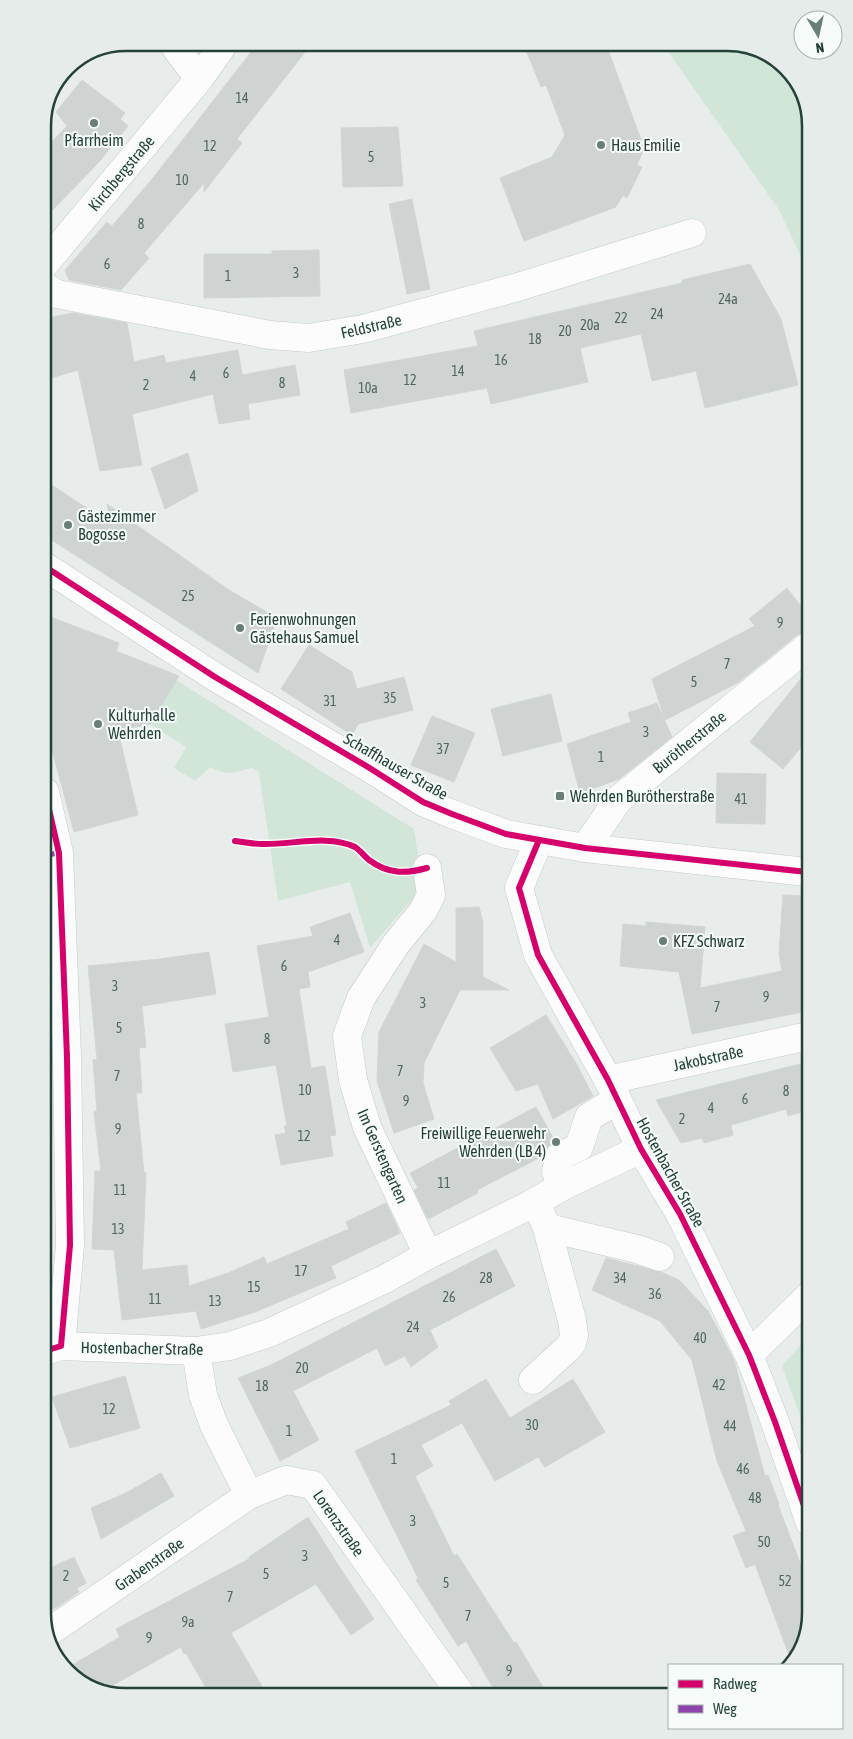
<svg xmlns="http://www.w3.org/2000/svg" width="853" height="1739" font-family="'Asap Condensed',sans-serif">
<rect width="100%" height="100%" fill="#e8edeb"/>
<g fill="#d1e6d8">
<path d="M 662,43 L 732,43 L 777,60 L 804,94 L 805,265 L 779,210 Z"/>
<path d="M 176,680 L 414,829 L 423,887 L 370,948 L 350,882 L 278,901 L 259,772 L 252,768 C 233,773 228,776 210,767 L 195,781 L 174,768 L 186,747 L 150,724 Z"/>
<path d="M 809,1336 L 810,1444 L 782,1366 Z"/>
</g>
<g fill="#cfd4d2" stroke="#d1d6d4">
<path d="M 606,44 L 644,148 L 637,165 L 642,167 L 627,198 L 623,195 L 616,207 L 524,241 L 500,178 L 552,157 L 565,135 L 546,85 L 541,87 L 524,45 Z"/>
<path d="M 255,47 L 309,47 L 237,139 L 242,143 L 204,192 L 204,183 L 144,253 L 149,258 L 121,290 L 69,280 L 65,270 L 107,222 L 112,226 L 153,178 Z"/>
<path d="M 82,80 L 125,113 L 120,119 L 128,126 L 99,162 L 43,220 L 43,151 L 67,126 L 56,112 Z"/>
<path d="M 398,127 L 403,186 L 343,187 L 341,128 Z"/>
<path d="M 412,199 L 430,289 L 407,294 L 389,204 Z"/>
<path d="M 319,250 L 320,296 L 204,298 L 204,254 L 272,254 L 272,251 Z"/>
<path d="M 750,264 L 781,319 L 798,385 L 705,408 L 696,371 L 652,381 L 641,334 L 580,348 L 588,382 L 491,404 L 487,388 L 351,413 L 344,370 L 478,346 L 474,331 L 682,283 L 682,280 Z"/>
<path d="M 73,313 L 127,323 L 134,362 L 164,355 L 166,363 L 238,350 L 242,375 L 295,365 L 300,395 L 248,404 L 250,419 L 219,424 L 213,394 L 132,414 L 142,465 L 100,471 L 78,370 L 44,380 L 43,319 Z"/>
<path d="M 188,453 L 198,491 L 165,509 L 151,468 Z"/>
<path d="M 44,480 L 111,524 L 107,504 L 229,590 L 277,618 L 258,673 L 44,535 Z"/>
<path d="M 787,588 L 806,613 L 806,632 L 797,635 L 739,682 L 665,720 L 652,679 L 755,626 L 749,619 Z"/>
<path d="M 45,615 L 119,643 L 116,651 L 179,676 L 150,724 L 118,731 L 138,815 L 74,832 L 45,723 Z"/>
<path d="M 309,645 L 352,672 L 357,689 L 404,677 L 413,710 L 358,724 L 352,735 L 281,689 Z"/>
<path d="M 807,671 L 807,740 L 783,769 L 750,742 Z"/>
<path d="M 551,694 L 562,741 L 503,756 L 491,709 Z"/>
<path d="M 657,703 L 672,737 L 619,779 L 580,793 L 567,744 L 631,722 L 628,713 Z"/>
<path d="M 432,716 L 475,733 L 454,782 L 411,765 Z"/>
<path d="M 717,773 L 766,774 L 765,824 L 716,823 Z"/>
<path d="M 783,895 L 808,896 L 808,1011 L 692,1034 L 679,972 L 620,966 L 623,924 L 646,926 L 646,922 L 705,927 L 700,988 L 782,971 L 779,954 Z"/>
<path d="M 479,907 L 483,922 L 483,977 L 509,990 L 460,990 L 424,1063 L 423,1083 L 434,1119 L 394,1133 L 377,1081 L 379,1032 L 424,944 L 456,962 L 456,908 Z"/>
<path d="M 350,913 L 364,952 L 308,972 L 310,987 L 299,989 L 311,1068 L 325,1066 L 336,1135 L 330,1136 L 333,1156 L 281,1165 L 275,1135 L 286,1133 L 284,1126 L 287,1126 L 276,1065 L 233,1072 L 225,1024 L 269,1017 L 257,946 L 313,936 L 310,927 Z"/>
<path d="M 209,952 L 216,994 L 142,1006 L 146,1047 L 139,1048 L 142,1093 L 136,1093 L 144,1173 L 146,1173 L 142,1270 L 187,1265 L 189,1286 L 228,1273 L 264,1257 L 267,1264 L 349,1229 L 346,1222 L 386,1203 L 400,1233 L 331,1266 L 336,1278 L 255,1312 L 201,1329 L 196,1311 L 122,1320 L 114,1250 L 92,1249 L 95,1171 L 101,1171 L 94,1112 L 97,1111 L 93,1060 L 97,1059 L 88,966 L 160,959 Z"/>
<path d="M 546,1015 L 576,1063 L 593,1096 L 553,1119 L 538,1084 L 516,1091 L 490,1048 Z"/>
<path d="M 808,1062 L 808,1110 L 788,1116 L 786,1109 L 731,1125 L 733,1135 L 704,1143 L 702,1138 L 681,1143 L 656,1100 Z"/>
<path d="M 536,1107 L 555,1141 L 547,1147 L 543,1156 L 477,1190 L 478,1193 L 428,1219 L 414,1190 L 418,1188 L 410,1173 Z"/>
<path d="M 496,1249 L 515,1286 L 430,1330 L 438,1347 L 411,1367 L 405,1356 L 385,1366 L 377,1348 L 293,1391 L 319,1440 L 280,1461 L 238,1378 L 271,1365 Z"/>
<path d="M 606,1258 L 661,1272 L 679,1280 L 708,1311 L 734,1360 L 765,1476 L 768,1475 L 779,1504 L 778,1505 L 810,1589 L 810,1613 L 796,1659 L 792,1663 L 755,1564 L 746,1568 L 733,1536 L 746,1531 L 717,1461 L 692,1360 L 660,1321 L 592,1290 Z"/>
<path d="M 125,1376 L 140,1428 L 70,1448 L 52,1397 Z"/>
<path d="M 486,1379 L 510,1418 L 573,1379 L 605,1432 L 545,1467 L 538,1457 L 495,1481 L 462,1423 L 421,1445 L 433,1466 L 415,1476 L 454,1556 L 457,1554 L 514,1643 L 516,1642 L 546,1692 L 496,1693 L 466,1641 L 458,1646 L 416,1580 L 418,1578 L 355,1451 L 451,1405 L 449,1401 Z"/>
<path d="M 161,1473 L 174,1496 L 101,1539 L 91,1508 L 126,1493 Z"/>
<path d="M 308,1517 L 344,1574 L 374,1619 L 351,1635 L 316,1584 L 231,1633 L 267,1695 L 210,1695 L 186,1653 L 184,1654 L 181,1647 L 104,1690 L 76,1679 L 67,1668 L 120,1637 L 116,1629 L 249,1559 L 249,1557 Z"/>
<path d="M 74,1557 L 86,1583 L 77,1588 L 79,1592 L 57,1607 L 49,1611 L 48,1569 Z"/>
</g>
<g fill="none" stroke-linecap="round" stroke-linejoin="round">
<g stroke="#c5cac8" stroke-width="29">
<g id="minor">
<path d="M 176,48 L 199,79"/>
<path d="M 43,266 L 199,79 L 221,48"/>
<path d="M 43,286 L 57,294 L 270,335 L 309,338 L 363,329 L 518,287 L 692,233"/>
<path d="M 44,566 L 215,677 L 368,767 L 423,802 L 452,814 L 506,834 L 585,848 L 807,872"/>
<path d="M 45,792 L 59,853 L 67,1057 L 70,1245 L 61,1346"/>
<path d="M 539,840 L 519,888 L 538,955 L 608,1080 L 641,1149 L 680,1214 L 749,1355 L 775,1422 L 810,1523"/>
<path d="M 585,848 L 618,800 L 807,647"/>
<path d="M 427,868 L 431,895 L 423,911 L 396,944 L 361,998 L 347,1036 L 353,1080 L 367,1127 L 428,1255"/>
<path d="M 608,1080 L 808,1036"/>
<path d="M 563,1186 L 556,1172 L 559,1157 L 579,1147 L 589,1117 L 617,1100"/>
<path d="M 540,1212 L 546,1225 L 553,1229 L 637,1249 L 660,1257"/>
<path d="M 48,1350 L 61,1346 L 196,1351 L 230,1346 L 269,1333 L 385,1279 L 428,1255 L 528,1206 L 563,1186 L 641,1149"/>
<path d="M 196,1351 L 203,1395 L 214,1425 L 249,1495 L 286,1480 L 313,1485 L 460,1693"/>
<path d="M 749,1355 L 809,1296"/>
<path d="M 533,1380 L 568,1348 L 572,1343 L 574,1335 L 572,1320 L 546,1225"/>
<path d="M 49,1632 L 249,1495"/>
</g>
</g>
<use href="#minor" stroke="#fcfcfc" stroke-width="28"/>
<path stroke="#8e44ad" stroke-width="5" stroke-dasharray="10 5" stroke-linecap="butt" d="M 46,855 L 59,853"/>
<g stroke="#f7fbf9" stroke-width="9">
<g id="cycleway">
<path d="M 44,566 L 215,677 L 368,767 L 423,802 L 452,814 L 506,834 L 585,848 L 807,872"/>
<path d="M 45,792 L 59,853 L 67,1057 L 70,1245 L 61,1346 L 48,1350"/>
<path d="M 539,840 L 519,888 L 538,955 L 608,1080 L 641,1149 L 680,1214 L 749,1355 L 775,1422 L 810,1523"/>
<path d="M 235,841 C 244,842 253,844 262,844 C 291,845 328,834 355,847 C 360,850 364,856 369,860 C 388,874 405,874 427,868"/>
</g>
</g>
<use href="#cycleway" stroke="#d6006c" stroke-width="6"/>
</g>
<g fill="#697e78" stroke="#f7fbf9" stroke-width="2">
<circle cx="94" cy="123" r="5"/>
<circle cx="601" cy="145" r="5"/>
<circle cx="68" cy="525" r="5"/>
<circle cx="240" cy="628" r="5"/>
<circle cx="98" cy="724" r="5"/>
<rect x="555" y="791" width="10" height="10" rx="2.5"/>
<circle cx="663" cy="941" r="5"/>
<circle cx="556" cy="1142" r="5"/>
</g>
<g text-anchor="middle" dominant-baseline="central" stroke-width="4" stroke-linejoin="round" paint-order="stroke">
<g font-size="14" fill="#506761">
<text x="242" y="98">14</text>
<text x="210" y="146">12</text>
<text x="371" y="157">5</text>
<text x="182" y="180">10</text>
<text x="141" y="224">8</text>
<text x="107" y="264">6</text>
<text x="296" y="273">3</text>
<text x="228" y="276">1</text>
<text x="728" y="299">24a</text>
<text x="657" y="314">24</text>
<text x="621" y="318">22</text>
<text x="590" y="325">20a</text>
<text x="565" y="331">20</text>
<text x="535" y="339">18</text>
<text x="501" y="360">16</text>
<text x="458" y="371">14</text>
<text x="226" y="373">6</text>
<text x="193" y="376">4</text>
<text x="410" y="380">12</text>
<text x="282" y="383">8</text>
<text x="146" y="385">2</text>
<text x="368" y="388">10a</text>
<text x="188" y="596">25</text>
<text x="780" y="623">9</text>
<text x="727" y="664">7</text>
<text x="694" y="682">5</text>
<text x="390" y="698">35</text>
<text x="330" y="701">31</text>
<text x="646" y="732">3</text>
<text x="443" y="749">37</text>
<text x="601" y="757">1</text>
<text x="741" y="799">41</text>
<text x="337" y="940">4</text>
<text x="284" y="966">6</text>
<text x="115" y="986">3</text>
<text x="766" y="997">9</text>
<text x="423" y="1003">3</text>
<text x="717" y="1007">7</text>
<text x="119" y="1028">5</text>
<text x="267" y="1039">8</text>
<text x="400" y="1071">7</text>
<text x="117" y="1076">7</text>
<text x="305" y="1090">10</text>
<text x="786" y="1091">8</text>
<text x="745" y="1099">6</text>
<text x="406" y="1101">9</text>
<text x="711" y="1108">4</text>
<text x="682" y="1119">2</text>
<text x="118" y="1129">9</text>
<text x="304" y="1136">12</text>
<text x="444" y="1183">11</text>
<text x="120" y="1190">11</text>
<text x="118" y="1229">13</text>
<text x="301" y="1271">17</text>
<text x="486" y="1278">28</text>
<text x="620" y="1278">34</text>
<text x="254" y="1287">15</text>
<text x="655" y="1294">36</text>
<text x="449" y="1297">26</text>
<text x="155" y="1299">11</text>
<text x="215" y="1301">13</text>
<text x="413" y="1327">24</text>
<text x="700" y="1338">40</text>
<text x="302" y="1368">20</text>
<text x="719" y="1385">42</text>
<text x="262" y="1386">18</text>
<text x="109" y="1409">12</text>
<text x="532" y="1425">30</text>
<text x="730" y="1426">44</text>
<text x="289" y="1431">1</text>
<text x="394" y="1459">1</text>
<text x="743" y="1469">46</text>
<text x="755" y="1498">48</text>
<text x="413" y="1521">3</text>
<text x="764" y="1542">50</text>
<text x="305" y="1556">3</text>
<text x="266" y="1574">5</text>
<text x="66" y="1576">2</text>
<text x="785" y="1581">52</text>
<text x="446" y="1583">5</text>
<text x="230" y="1597">7</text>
<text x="468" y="1616">7</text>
<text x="188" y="1622">9a</text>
<text x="149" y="1638">9</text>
<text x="509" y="1671">9</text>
</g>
<g font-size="16" fill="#24423a" stroke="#f7fbf9" text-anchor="start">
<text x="94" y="140" text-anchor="middle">Pfarrheim</text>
<text x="611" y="145">Haus Emilie</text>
<text x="78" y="516">Gästezimmer<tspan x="78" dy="18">Bogosse</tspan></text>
<text x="250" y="619">Ferienwohnungen<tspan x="250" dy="18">Gästehaus Samuel</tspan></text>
<text x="108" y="715">Kulturhalle<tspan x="108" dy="18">Wehrden</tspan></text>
<text x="570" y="796">Wehrden Burötherstraße</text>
<text x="673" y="941">KFZ Schwarz</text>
<text x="546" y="1133" text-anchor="end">Freiwillige Feuerwehr<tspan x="546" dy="18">Wehrden (LB 4)</tspan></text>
</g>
<g font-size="16" fill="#24423a" stroke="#f7fbf9">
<text transform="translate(121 173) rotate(-50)">Kirchbergstraße</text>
<text transform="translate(371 326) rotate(-13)">Feldstraße</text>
<text transform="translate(689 742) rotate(-39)">Burötherstraße</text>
<text transform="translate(396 766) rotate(30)">Schaffhauser Straße</text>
<text transform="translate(708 1058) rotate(-12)">Jakobstraße</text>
<text transform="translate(383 1156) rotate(66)">Im Gerstengarten</text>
<text transform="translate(671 1172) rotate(61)">Hostenbacher Straße</text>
<text transform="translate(142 1348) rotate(1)">Hostenbacher Straße</text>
<text transform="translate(339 1523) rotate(55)">Lorenzstraße</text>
<text transform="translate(149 1564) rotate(-35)">Grabenstraße</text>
</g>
</g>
<path d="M0 0H853V1739H0ZM126 51H727A75 75 0 0 1 802 126V1613A75 75 0 0 1 727 1688H126A75 75 0 0 1 51 1613V126A75 75 0 0 1 126 51Z" fill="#e6ecea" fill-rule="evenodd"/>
<path fill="none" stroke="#24423a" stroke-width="2.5" d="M126 51H727A75 75 0 0 1 802 126V1613A75 75 0 0 1 727 1688H126A75 75 0 0 1 51 1613V126A75 75 0 0 1 126 51Z"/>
<rect x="668" y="1664" width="175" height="65" fill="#f7fbf9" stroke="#a3b1ad"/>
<rect x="678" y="1680" width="25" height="8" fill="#d6006c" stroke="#a3b1ad"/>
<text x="713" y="1689" font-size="15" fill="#24423a">Radweg</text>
<rect x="678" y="1705" width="25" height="8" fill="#8e44ad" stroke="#a3b1ad"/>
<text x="713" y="1714" font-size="15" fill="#24423a">Weg</text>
<g transform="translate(818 35) rotate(171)"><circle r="24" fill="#f7fbf9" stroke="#a3b1ad"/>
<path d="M0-4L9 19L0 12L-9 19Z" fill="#697e78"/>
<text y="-8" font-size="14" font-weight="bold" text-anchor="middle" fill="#24423a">N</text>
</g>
</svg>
